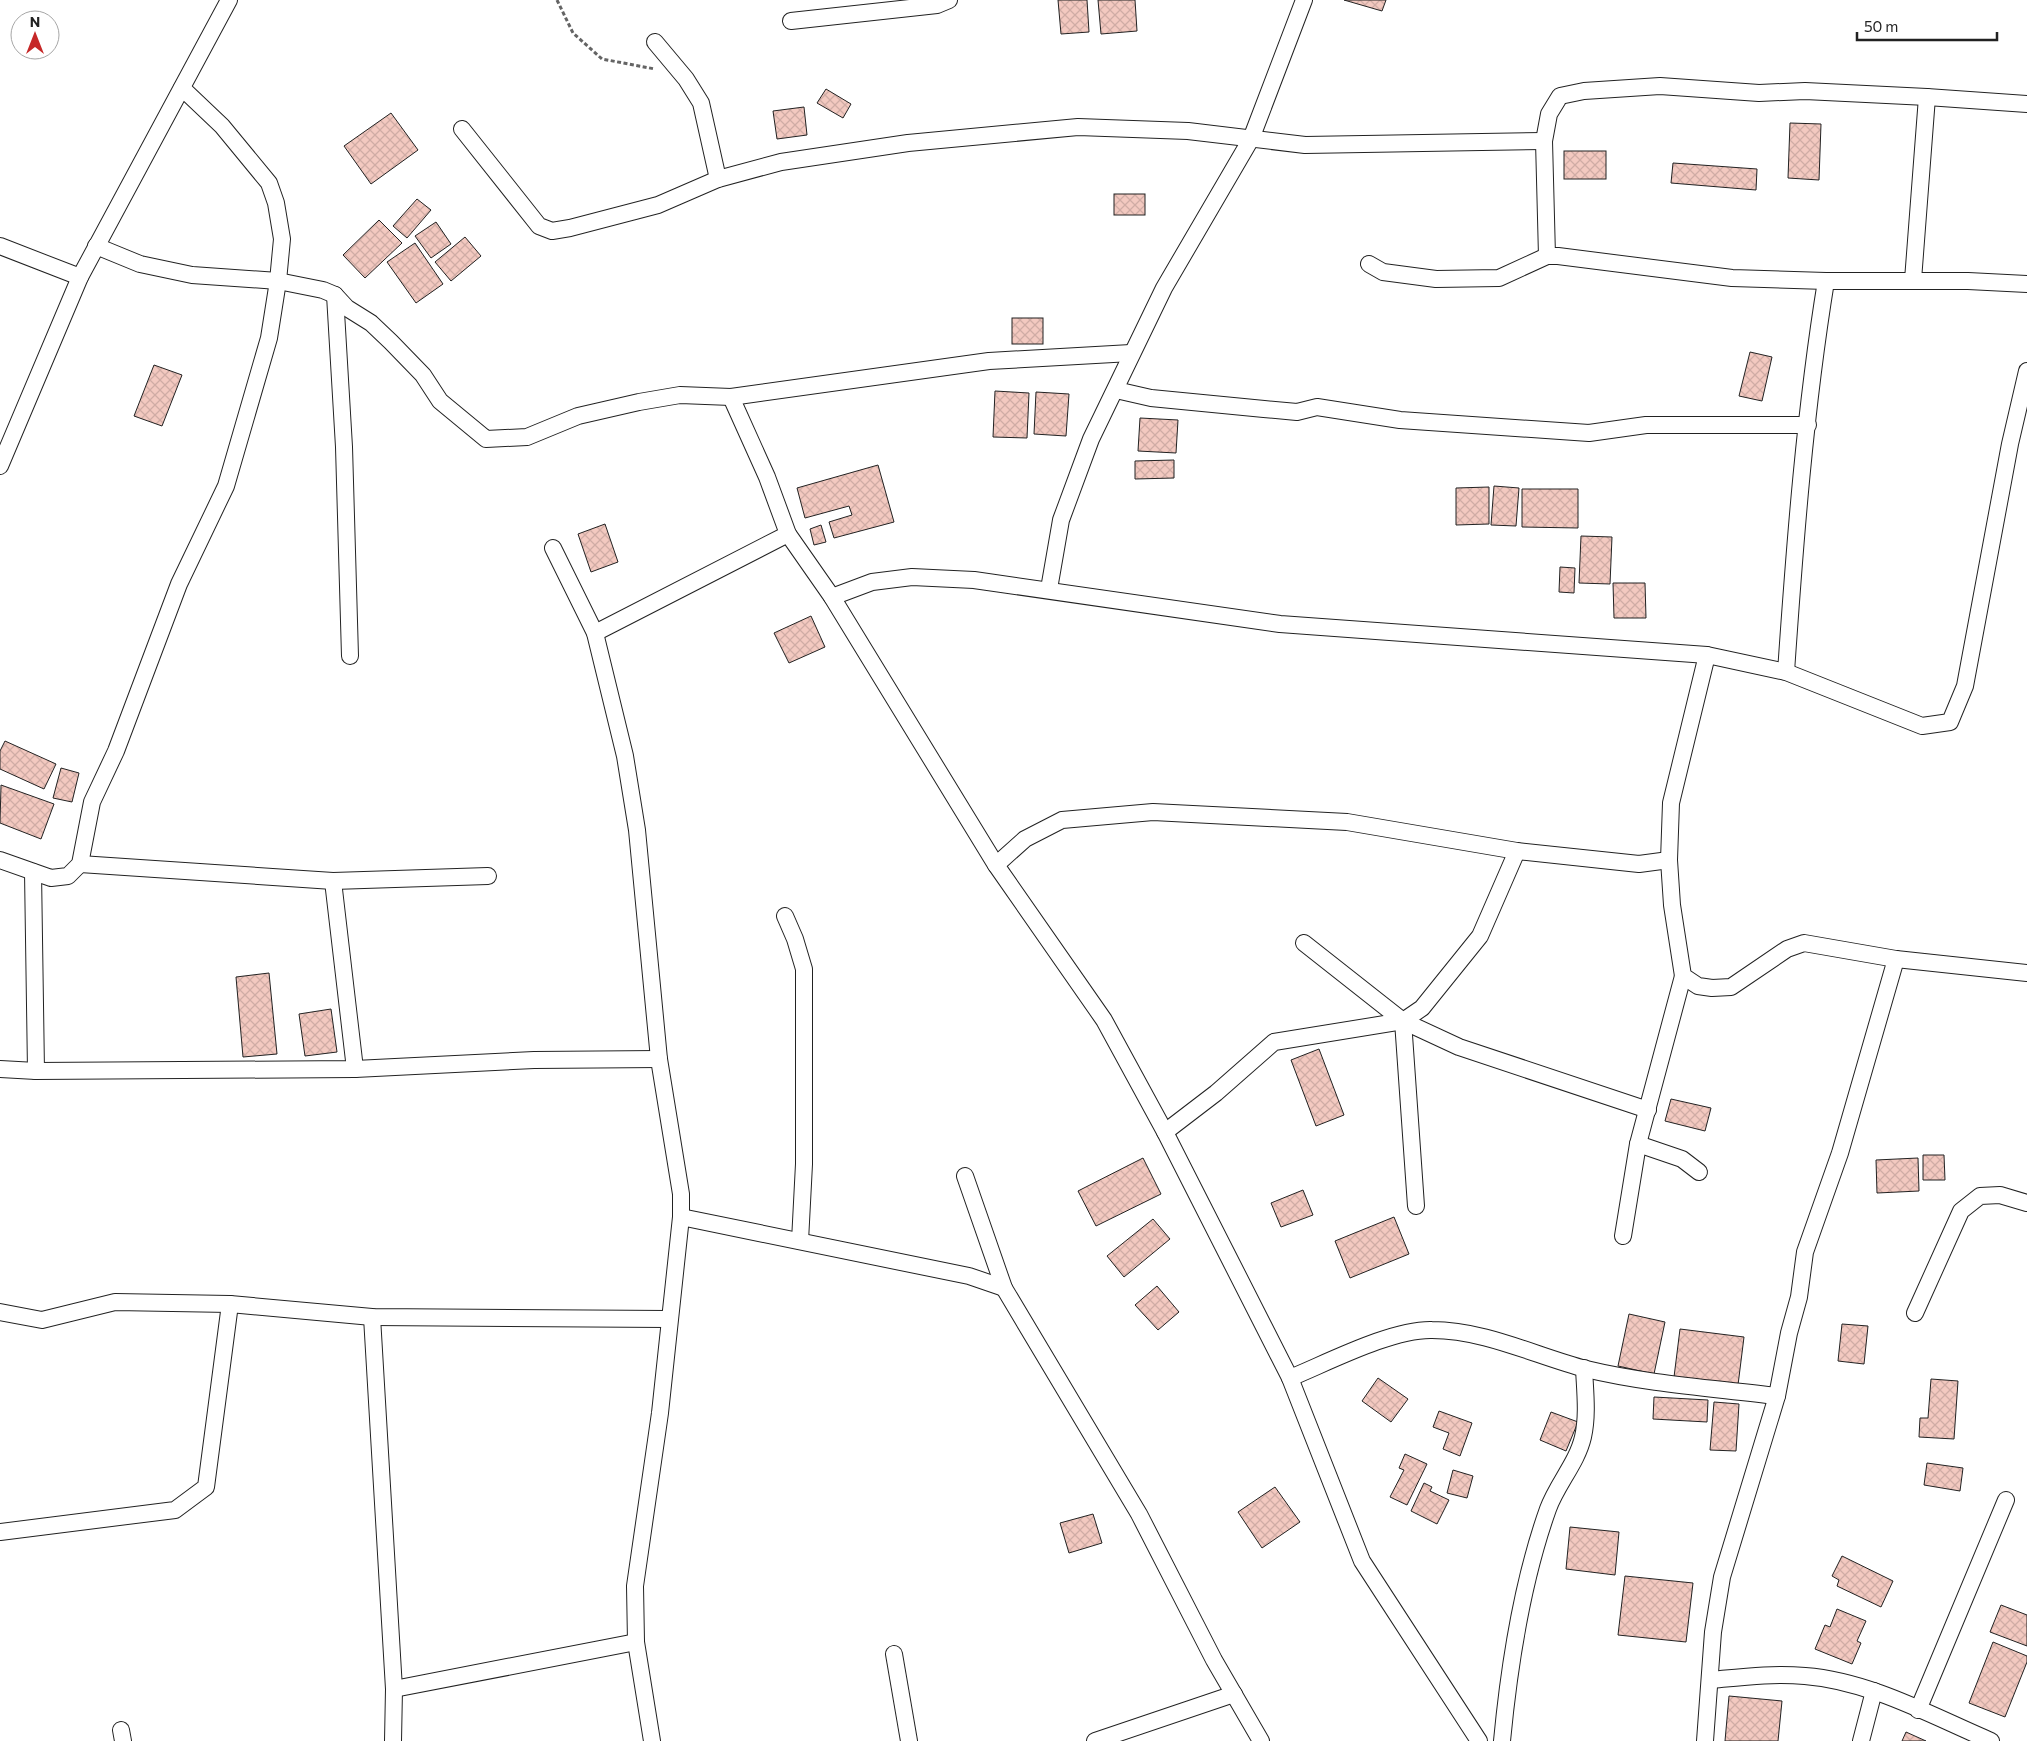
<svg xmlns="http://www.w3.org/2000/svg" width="2027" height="1741" font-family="Commissioner,sans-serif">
<defs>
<pattern id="building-cross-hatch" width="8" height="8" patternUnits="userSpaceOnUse" patternTransform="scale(1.25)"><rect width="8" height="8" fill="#f3c9c0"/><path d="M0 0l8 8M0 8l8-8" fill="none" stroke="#d0aca5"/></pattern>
</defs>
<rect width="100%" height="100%" fill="#fff"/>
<g fill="url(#building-cross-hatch)" stroke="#222">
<path d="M 1058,0 L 1087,0 L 1089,32 L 1061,34 Z"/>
<path d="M 1098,0 L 1135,0 L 1137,31 L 1101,34 Z"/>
<path d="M 1344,0 L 1386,0 L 1382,11 Z"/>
<path d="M 826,89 L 851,104 L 843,118 L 817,103 Z"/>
<path d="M 804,107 L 807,135 L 777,139 L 773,111 Z"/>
<path d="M 391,113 L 418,150 L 371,184 L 344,146 Z"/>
<path d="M 1790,123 L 1821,124 L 1819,180 L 1788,178 Z"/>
<rect x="1564" y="151" width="42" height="28"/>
<path d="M 1673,163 L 1757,169 L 1756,190 L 1671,183 Z"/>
<rect x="1114" y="194" width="31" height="21"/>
<path d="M 417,199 L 431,210 L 407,238 L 393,226 Z"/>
<path d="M 379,220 L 402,243 L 365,278 L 343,255 Z"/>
<path d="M 436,222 L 451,244 L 431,258 L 415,236 Z"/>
<path d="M 465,237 L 481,256 L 451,281 L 435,262 Z"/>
<path d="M 415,243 L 443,284 L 416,303 L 387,262 Z"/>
<rect x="1012" y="318" width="31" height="26"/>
<path d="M 1750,352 L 1772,357 L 1762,401 L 1739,396 Z"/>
<path d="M 154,365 L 182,375 L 162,426 L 134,416 Z"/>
<path d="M 995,391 L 1029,393 L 1027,438 L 993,437 Z"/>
<path d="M 1036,392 L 1069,394 L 1066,436 L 1034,434 Z"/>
<path d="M 1140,418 L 1178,420 L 1176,453 L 1138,451 Z"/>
<path d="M 1174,460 L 1174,478 L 1135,479 L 1135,461 Z"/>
<path d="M 878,465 L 894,522 L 834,538 L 829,522 L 852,515 L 849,506 L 805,518 L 797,488 Z"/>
<path d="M 1494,486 L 1519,488 L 1516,526 L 1491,525 Z"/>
<path d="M 1489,487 L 1489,524 L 1456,525 L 1456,488 Z"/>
<path d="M 1522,489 L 1578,489 L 1578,528 L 1522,527 Z"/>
<path d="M 605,524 L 618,562 L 591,572 L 578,534 Z"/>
<path d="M 821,525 L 826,542 L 814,545 L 810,529 Z"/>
<path d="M 1581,536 L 1612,537 L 1610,584 L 1579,583 Z"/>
<path d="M 1560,567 L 1575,568 L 1574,593 L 1559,592 Z"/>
<path d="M 1613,583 L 1645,583 L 1646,618 L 1614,618 Z"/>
<path d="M 811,616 L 825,647 L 789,663 L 774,633 Z"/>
<path d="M 5,741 L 56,764 L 44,789 L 0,769 L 0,751 Z"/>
<path d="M 61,768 L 79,773 L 72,802 L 53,798 Z"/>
<path d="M 1,785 L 54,804 L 41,839 L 0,823 Z"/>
<path d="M 269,973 L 277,1054 L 243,1057 L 236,977 Z"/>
<path d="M 331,1009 L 337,1052 L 305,1056 L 299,1014 Z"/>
<path d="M 1319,1049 L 1344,1115 L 1316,1126 L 1291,1060 Z"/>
<path d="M 1671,1099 L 1711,1108 L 1705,1131 L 1665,1121 Z"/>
<path d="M 1923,1155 L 1944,1155 L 1945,1180 L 1923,1180 Z"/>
<path d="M 1143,1158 L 1161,1194 L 1096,1226 L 1078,1191 Z"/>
<path d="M 1918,1158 L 1919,1191 L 1877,1193 L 1876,1160 Z"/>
<path d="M 1303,1190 L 1313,1215 L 1281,1227 L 1271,1203 Z"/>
<path d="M 1394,1217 L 1409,1254 L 1350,1278 L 1335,1241 Z"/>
<path d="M 1153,1219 L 1170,1239 L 1124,1277 L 1107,1256 Z"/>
<path d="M 1157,1286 L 1179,1312 L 1158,1330 L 1135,1305 Z"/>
<path d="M 1629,1314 L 1665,1322 L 1654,1374 L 1618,1366 Z"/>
<path d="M 1842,1324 L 1868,1326 L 1864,1364 L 1838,1361 Z"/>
<path d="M 1680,1329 L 1744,1337 L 1738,1385 L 1674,1377 Z"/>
<path d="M 1378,1378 L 1408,1399 L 1391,1422 L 1362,1401 Z"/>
<path d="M 1931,1379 L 1958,1381 L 1954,1439 L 1919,1437 L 1920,1418 L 1928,1418 Z"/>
<path d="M 1654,1397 L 1708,1400 L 1707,1422 L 1653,1419 Z"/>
<path d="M 1714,1402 L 1739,1404 L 1736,1451 L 1710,1450 Z"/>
<path d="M 1439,1411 L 1472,1423 L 1460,1456 L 1443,1449 L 1449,1433 L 1433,1427 Z"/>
<path d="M 1551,1412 L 1578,1422 L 1566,1451 L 1540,1440 Z"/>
<path d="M 1405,1454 L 1427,1464 L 1407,1505 L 1390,1497 L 1404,1470 L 1399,1468 Z"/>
<path d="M 1927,1463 L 1963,1468 L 1960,1491 L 1924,1485 Z"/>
<path d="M 1453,1470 L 1473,1476 L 1467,1498 L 1447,1493 Z"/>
<path d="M 1424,1483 L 1432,1487 L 1430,1491 L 1449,1500 L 1437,1524 L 1411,1511 Z"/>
<path d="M 1275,1487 L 1300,1522 L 1262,1548 L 1238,1512 Z"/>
<path d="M 1093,1514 L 1102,1543 L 1069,1553 L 1060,1523 Z"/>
<path d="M 1570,1527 L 1619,1532 L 1615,1575 L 1566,1569 Z"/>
<path d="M 1842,1556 L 1893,1581 L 1881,1607 L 1837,1586 L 1839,1580 L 1832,1576 Z"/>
<path d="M 1625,1576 L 1693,1583 L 1686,1642 L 1618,1635 Z"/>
<path d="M 2001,1605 L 2027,1615 L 2027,1646 L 1990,1632 Z"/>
<path d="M 1837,1609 L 1866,1621 L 1857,1641 L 1861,1643 L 1852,1664 L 1815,1649 L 1825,1625 L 1830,1627 Z"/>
<path d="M 1993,1642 L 2027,1656 L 2027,1662 L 2005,1717 L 1969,1703 Z"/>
<path d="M 1729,1696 L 1782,1701 L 1778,1741 L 1725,1741 Z"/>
<path d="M 1906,1732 L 1926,1741 L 1902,1741 Z"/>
</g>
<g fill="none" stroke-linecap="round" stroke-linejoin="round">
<g stroke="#222" stroke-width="18">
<g id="minor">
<path d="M 791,21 L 937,5 L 949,0"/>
<path d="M 655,42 L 686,79 L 701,103 L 718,179"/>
<path d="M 462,129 L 539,226 L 552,231 L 570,228 L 658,205 L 718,179 L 781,162 L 908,143 L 1078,127 L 1188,131 L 1305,145 L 1544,141"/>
<path d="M 0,246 L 80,277"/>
<path d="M 96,246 L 140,264 L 192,275 L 278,281 L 323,290 L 335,295 L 347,308 L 371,323 L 391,342 L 423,375 L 440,401 L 486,439 L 527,437 L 578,416 L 639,402 L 680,395 L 731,397 L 989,361 L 1131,353"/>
<path d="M 1547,256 L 1544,141 L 1549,114 L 1560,96 L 1584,91 L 1660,86 L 1759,93 L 1805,91 L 1927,97 L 2027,104"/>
<path d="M 1369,264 L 1383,272 L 1436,279 L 1499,278 L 1547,256 L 1558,256 L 1732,278 L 1826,281 L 1968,281 L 2027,284"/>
<path d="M 1913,280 L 1927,97"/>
<path d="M 335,295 L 344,447 L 350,656"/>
<path d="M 1116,390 L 1151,398 L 1264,409 L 1297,412 L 1317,407 L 1400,420 L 1589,433 L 1646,425 L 1808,425"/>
<path d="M 731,397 L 767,477 L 788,534 L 832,597 L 996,865 L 1104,1020 L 1165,1132 L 1290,1378 L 1362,1561 L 1479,1741"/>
<path d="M 0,466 L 80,277 L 229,0"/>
<path d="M 553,548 L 595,633 L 625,756 L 637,830 L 659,1059 L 681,1194 L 681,1217 L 660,1413 L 635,1586 L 636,1642 L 652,1741"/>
<path d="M 1049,589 L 1061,520 L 1091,439 L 1164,288 L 1251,139 L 1304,0"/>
<path d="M 832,597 L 872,582 L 912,577 L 974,580 L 1280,624 L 1707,655 L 1786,672 L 1922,726 L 1950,722 L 1965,686 L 2010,444 L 2027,371"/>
<path d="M 595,633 L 788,534"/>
<path d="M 1707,655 L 1671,803 L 1669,860 L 1672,905 L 1683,976 L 1698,986 L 1712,988 L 1731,987 L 1787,949 L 1804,943 L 1896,959 L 2027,973"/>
<path d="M 1786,672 C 1795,541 1805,410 1826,281"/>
<path d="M 0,860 L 51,878 L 68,876 L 80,864 L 92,802 L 116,751 L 179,584 L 226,486 L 269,338 L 278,281 L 282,239 L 276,203 L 269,183 L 222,126 L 182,88"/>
<path d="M 80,864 L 333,881 L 488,876"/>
<path d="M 996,865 L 1025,839 L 1062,820 L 1153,812 L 1347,822 L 1517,851 L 1639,864 L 1669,860"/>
<path d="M 33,872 L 36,1071"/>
<path d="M 333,881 L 355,1069"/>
<path d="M 785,916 L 795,939 L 804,969 L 804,1164 L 800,1241"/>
<path d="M 1304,943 L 1403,1021 L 1459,1047 L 1648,1110"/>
<path d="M 1403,1021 L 1416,1206"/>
<path d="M 0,1069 L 36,1071 L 355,1069 L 534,1060 L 659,1059"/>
<path d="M 1165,1132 L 1216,1093 L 1274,1042 L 1403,1021 L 1422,1008 L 1480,936 L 1517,851"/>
<path d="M 1638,1144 L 1682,1159 L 1699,1172"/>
<path d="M 965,1176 L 1004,1288 L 1139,1514 L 1214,1660 L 1261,1741"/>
<path d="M 681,1217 L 969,1276 L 1004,1288"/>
<path d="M 1623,1236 L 1638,1144 L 1683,976"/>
<path d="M 0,1312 L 42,1320 L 115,1302 L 230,1304 L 372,1317 L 668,1319"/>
<path d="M 1915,1313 L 1961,1211 L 1980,1196 L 2000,1195 L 2027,1203"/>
<path d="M 372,1317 L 394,1689 L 393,1741"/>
<path d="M 1290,1378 C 1329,1362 1392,1329 1432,1330 C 1485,1330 1536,1356 1586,1369 C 1648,1384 1713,1388 1777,1396"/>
<path d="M 0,1532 L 175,1510 L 206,1487 L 230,1304"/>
<path d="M 894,1654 L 909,1741"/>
<path d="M 1710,1680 C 1742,1677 1773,1673 1805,1676 C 1870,1681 1932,1716 1991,1741"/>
<path d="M 394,1689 L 636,1642"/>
<path d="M 1918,1710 L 2006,1500"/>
<path d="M 121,1730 L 123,1741"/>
<path d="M 1095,1741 L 1234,1694"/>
<path d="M 1502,1741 C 1509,1667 1523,1579 1548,1509 C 1557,1484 1577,1463 1583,1437 C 1588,1415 1585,1391 1584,1368"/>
<path d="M 1705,1741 L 1713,1632 L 1722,1577 L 1777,1396 L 1789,1333 L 1799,1297 L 1805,1252 L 1840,1153 L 1896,959"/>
<path d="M 1861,1741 L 1874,1691"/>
</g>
</g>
<path stroke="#646464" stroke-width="3" stroke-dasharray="4 2.5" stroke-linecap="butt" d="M 557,0 L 573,33 L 602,59 L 655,69"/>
<use href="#minor" stroke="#fff" stroke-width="16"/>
</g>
<g transform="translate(35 35)"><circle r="24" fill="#ffffff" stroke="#a7a7a7"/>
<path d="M0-4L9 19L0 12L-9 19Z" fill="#c62828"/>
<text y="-8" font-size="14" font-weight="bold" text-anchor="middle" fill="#222222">N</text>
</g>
<path d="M1857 32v8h140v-8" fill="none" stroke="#222222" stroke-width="2.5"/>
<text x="1864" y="32" font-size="15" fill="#222222" stroke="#ffffff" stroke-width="4" paint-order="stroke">50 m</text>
</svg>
